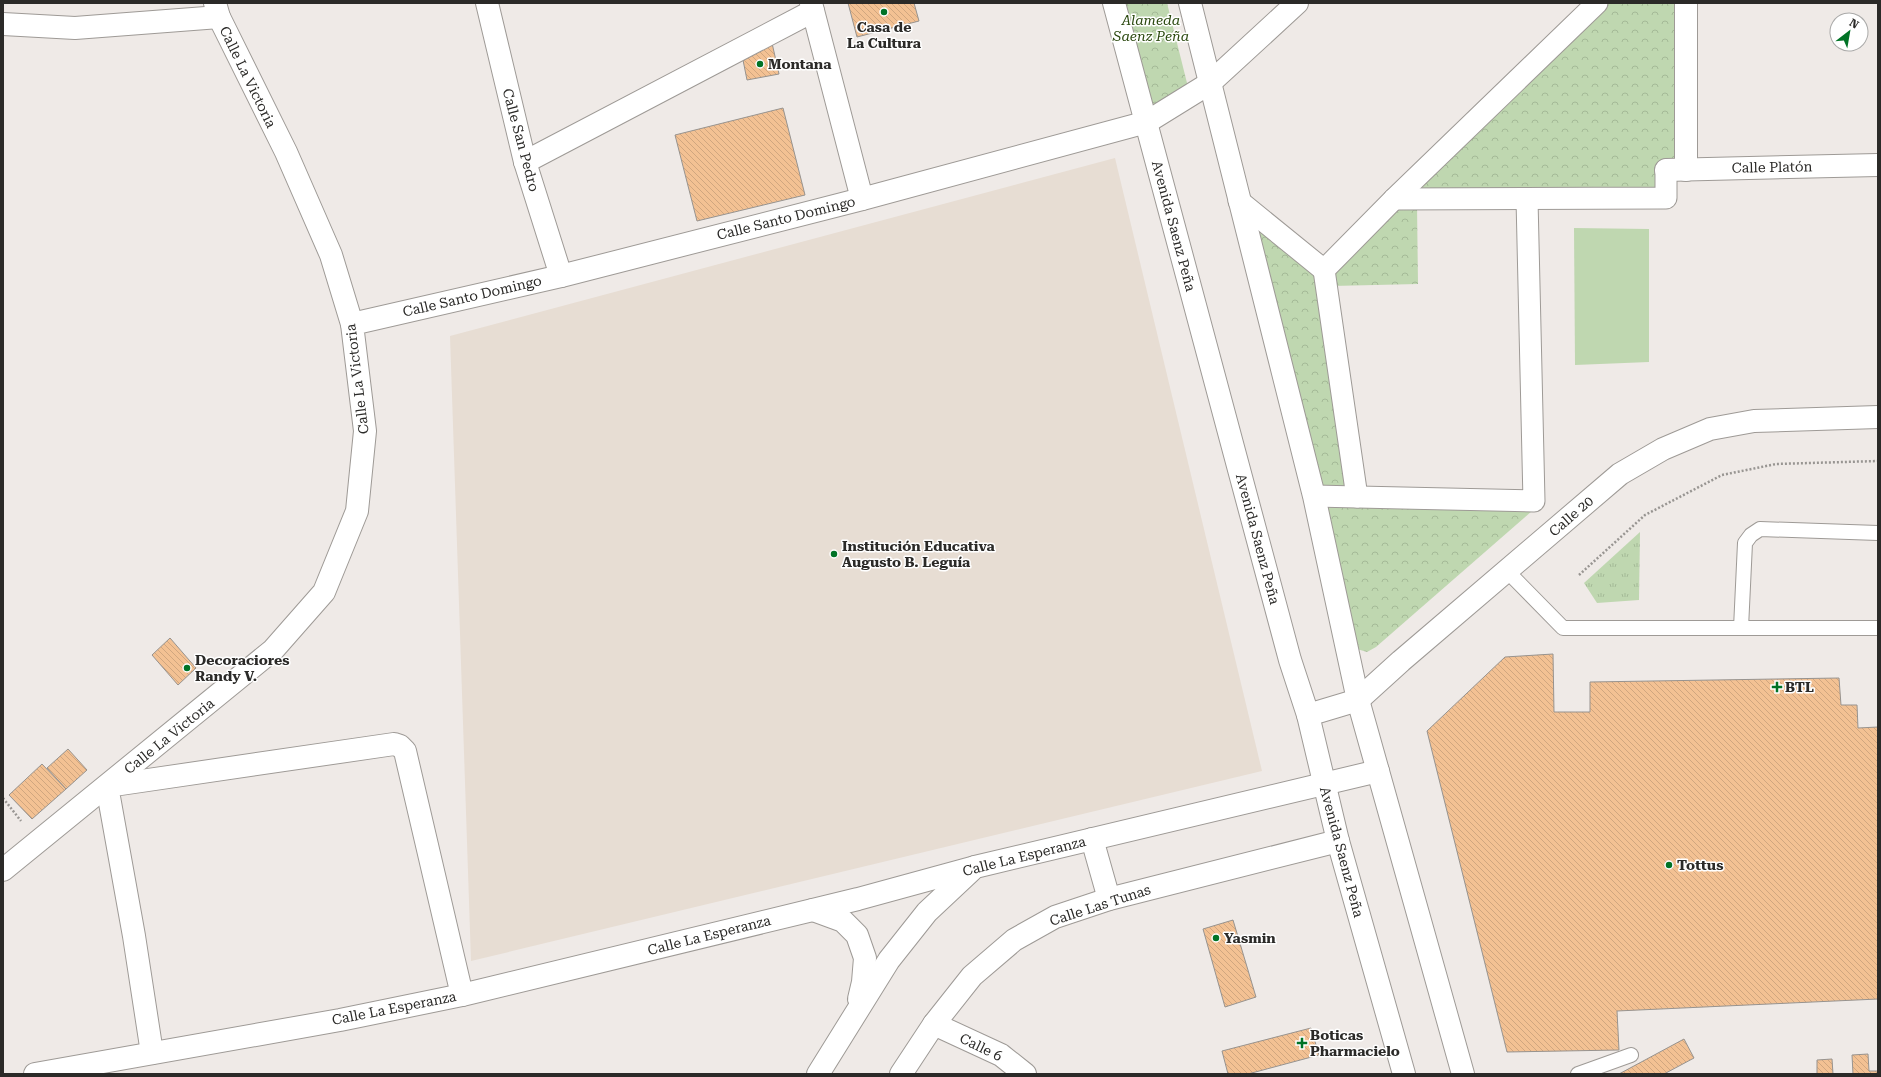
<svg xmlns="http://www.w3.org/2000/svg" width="1881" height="1077" font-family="'Roboto Serif',serif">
<defs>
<pattern id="grass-tufts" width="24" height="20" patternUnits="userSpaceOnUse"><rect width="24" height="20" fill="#bfd7b0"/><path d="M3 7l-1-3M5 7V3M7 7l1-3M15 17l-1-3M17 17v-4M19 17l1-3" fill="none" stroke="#a4b997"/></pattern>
<pattern id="park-crowns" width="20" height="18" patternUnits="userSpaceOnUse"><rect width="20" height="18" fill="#bfd7b0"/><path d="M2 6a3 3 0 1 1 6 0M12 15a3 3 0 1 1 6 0" fill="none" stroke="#a4b997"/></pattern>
<pattern id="building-back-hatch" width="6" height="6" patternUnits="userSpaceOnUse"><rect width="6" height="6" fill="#f3c193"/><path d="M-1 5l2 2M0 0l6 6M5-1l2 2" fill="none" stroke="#d0a67f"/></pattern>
</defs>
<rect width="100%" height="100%" fill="#efeae7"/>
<path fill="#e7ddd3" d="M 1115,158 L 1262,771 L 471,961 L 450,336 Z"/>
<path fill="url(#grass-tufts)" d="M 1640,532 L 1639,600 L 1597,603 L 1584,583 Z"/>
<g fill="url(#park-crowns)">
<path d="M 1122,3 L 1167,3 L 1188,87 L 1152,106 Z"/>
<path d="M 1601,3 L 1682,3 L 1683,167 L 1662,195 L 1417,204 L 1418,284 L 1332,286 L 1338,264 Z"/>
<path d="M 1254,224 L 1319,274 L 1351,491 L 1320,493 Z"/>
<path d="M 1322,507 L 1532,511 L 1376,647 L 1367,652 L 1357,649 Z"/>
</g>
<path fill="#bfd7b0" d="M 1574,228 L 1649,229 L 1649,362 L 1575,365 Z"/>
<g fill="url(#building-back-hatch)" stroke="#97938f">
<path d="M 848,3 L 914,3 L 919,21 L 857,37 Z"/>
<path d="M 772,43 L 779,74 L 747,80 L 742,55 Z"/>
<path d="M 783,108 L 805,195 L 697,221 L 675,135 Z"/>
<path d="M 170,638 L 196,668 L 178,685 L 152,655 Z"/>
<path d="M 1553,654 L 1554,712 L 1590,712 L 1590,682 L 1839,678 L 1841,705 L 1857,705 L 1858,728 L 1878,727 L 1878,999 L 1617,1011 L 1619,1050 L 1507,1052 L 1427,731 L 1505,657 Z"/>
<path d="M 68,749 L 87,770 L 66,789 L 47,768 Z"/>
<path d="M 42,764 L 66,789 L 32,819 L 9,795 Z"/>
<path d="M 1233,920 L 1256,997 L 1225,1007 L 1203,929 Z"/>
<path d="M 1311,1028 L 1319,1055 L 1248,1074 L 1228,1074 L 1222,1051 Z"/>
<path d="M 1684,1039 L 1694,1058 L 1664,1074 L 1619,1074 Z"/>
<path d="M 1868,1054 L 1869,1071 L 1878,1071 L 1878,1074 L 1853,1074 L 1852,1055 Z"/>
<path d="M 1832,1059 L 1833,1074 L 1817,1074 L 1817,1060 Z"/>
</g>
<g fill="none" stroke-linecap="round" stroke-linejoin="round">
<g stroke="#9e9a96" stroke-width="16">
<g id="service">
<path d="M 1507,571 L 1563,628 L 1878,628"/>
<path d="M 1741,628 L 1745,543 L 1751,535 L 1760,529 L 1878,533"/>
<path d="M 1578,1074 L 1631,1055"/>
</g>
</g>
<g stroke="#9e9a96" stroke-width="23">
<g id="pedestrian">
<path d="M 1394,199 L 1666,198 L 1666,170"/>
<path d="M 1239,201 L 1324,270 L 1394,199 L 1597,3"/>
<path d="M 1324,270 L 1357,497"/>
<path d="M 1314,496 L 1534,501 L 1527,199"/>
</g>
</g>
<g stroke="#9e9a96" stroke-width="24">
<g id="minor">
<path d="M 487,3 L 525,162 L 561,276"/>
<path d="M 1686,3 L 1686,170"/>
<path d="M 3,24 L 75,28 L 219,17"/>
<path d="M 1210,83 L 1297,3"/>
<path d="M 525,162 L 813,11"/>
<path d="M 1666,170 L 1878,165"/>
<path d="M 934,1024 L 1001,1055 L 1025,1074"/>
<path d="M 152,1053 L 134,936 L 107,786 L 394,744 L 400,746 L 405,751 L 462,995"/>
<path d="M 35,1074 L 340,1020 L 462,995 L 858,899 L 975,867"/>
</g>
</g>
<g stroke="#9e9a96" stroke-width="24">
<g id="tertiary">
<path d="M 215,3 L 219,17 L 286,152 L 331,255 L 352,324"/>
<path d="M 1308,715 L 1358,700 L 1401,661 L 1620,474 L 1663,449 L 1710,429 L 1754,421 L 1878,417"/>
<path d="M 1092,839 L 1109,899"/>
<path d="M 813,910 L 843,921 L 857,935 L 865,958 L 863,982 L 859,999"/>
<path d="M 818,1074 L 889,960 L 927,912 L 975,867 L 1378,771"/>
<path d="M 901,1074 L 934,1024 L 972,976 L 1014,940 L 1055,917 L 1109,899 L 1338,841"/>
</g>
</g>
<g stroke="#9e9a96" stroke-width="24">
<g id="secondary">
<path d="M 811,3 L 862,199"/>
<path d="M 1114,3 L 1290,660 L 1308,715 L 1338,841 L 1404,1074"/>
<path d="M 1190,3 L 1314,496 L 1358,700 L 1463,1074"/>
<path d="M 3,870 L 273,650 L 324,592 L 357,511 L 365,431 L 352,324 L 561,276 L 862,199 L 1147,122 L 1210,83"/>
</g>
</g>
<g stroke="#989592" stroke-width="2.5" stroke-dasharray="2 2" stroke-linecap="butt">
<path d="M 1579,575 L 1645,515 L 1722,475 L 1776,464 L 1878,461"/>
<path d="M 3,798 L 21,821"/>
</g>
<use href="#service" stroke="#fff" stroke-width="14"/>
<use href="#pedestrian" stroke="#fff" stroke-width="21"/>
<use href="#minor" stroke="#fff" stroke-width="22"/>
<use href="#tertiary" stroke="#fff" stroke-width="22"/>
<use href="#secondary" stroke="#fff" stroke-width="22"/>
</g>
<g fill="#007326" stroke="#fff" stroke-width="1.5">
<circle cx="884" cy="12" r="4"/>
<circle cx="760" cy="64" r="4"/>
<circle cx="834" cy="554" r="4"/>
<circle cx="187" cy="668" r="4"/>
<path d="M1775 681h4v4h4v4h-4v4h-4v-4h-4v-4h4z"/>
<circle cx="1669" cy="865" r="4"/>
<circle cx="1216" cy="938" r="4"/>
<path d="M1300 1037h4v4h4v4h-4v4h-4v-4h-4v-4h4z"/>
</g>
<g text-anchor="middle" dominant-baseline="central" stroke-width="3" stroke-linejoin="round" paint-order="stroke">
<g font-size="14" font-style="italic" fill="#2a480e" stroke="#fff">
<text x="1151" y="20">Alameda<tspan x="1151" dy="16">Saenz Peña</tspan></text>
</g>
<g font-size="14" font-weight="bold" fill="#2b2a28" stroke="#fff" text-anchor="start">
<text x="884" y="27" text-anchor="middle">Casa de<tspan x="884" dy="16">La Cultura</tspan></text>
<text x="768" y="64">Montana</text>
<text x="842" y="546">Institución Educativa<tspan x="842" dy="16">Augusto B. Leguía</tspan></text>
<text x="195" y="660">Decoraciores<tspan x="195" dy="16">Randy V.</tspan></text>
<text x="1785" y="687">BTL</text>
<text x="1677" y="865">Tottus</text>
<text x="1224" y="938">Yasmin</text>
<text x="1310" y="1035">Boticas<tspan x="1310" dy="16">Pharmacielo</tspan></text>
</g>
<g font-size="14" fill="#2b2a28" stroke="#fff">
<text transform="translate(248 77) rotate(64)">Calle La Victoria</text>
<text transform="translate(521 140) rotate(75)">Calle San Pedro</text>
<text transform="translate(1772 167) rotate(-1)">Calle Platón</text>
<text transform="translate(786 218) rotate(-14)">Calle Santo Domingo</text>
<text transform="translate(1174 226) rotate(75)">Avenida Saenz Peña</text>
<text transform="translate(472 296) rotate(-13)">Calle Santo Domingo</text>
<text transform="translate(357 379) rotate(-97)">Calle La Victoria</text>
<text transform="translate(1571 516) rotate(-41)">Calle 20</text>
<text transform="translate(1258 539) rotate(75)">Avenida Saenz Peña</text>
<text transform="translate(169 736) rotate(-39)">Calle La Victoria</text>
<text transform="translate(1342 852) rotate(75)">Avenida Saenz Peña</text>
<text transform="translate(1024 856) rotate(-14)">Calle La Esperanza</text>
<text transform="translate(1100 905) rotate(-18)">Calle Las Tunas</text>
<text transform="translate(709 935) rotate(-14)">Calle La Esperanza</text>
<text transform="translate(394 1008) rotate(-11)">Calle La Esperanza</text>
<text transform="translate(981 1047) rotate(26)">Calle 6</text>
</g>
</g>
<rect width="1881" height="1077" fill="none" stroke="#2b2a28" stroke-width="8"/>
<g transform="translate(1849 32) rotate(31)"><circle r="19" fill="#ffffff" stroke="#aaaaa9"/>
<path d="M0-3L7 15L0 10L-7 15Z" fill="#007326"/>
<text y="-6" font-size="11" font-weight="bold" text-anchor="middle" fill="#2b2a28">N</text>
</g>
</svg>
